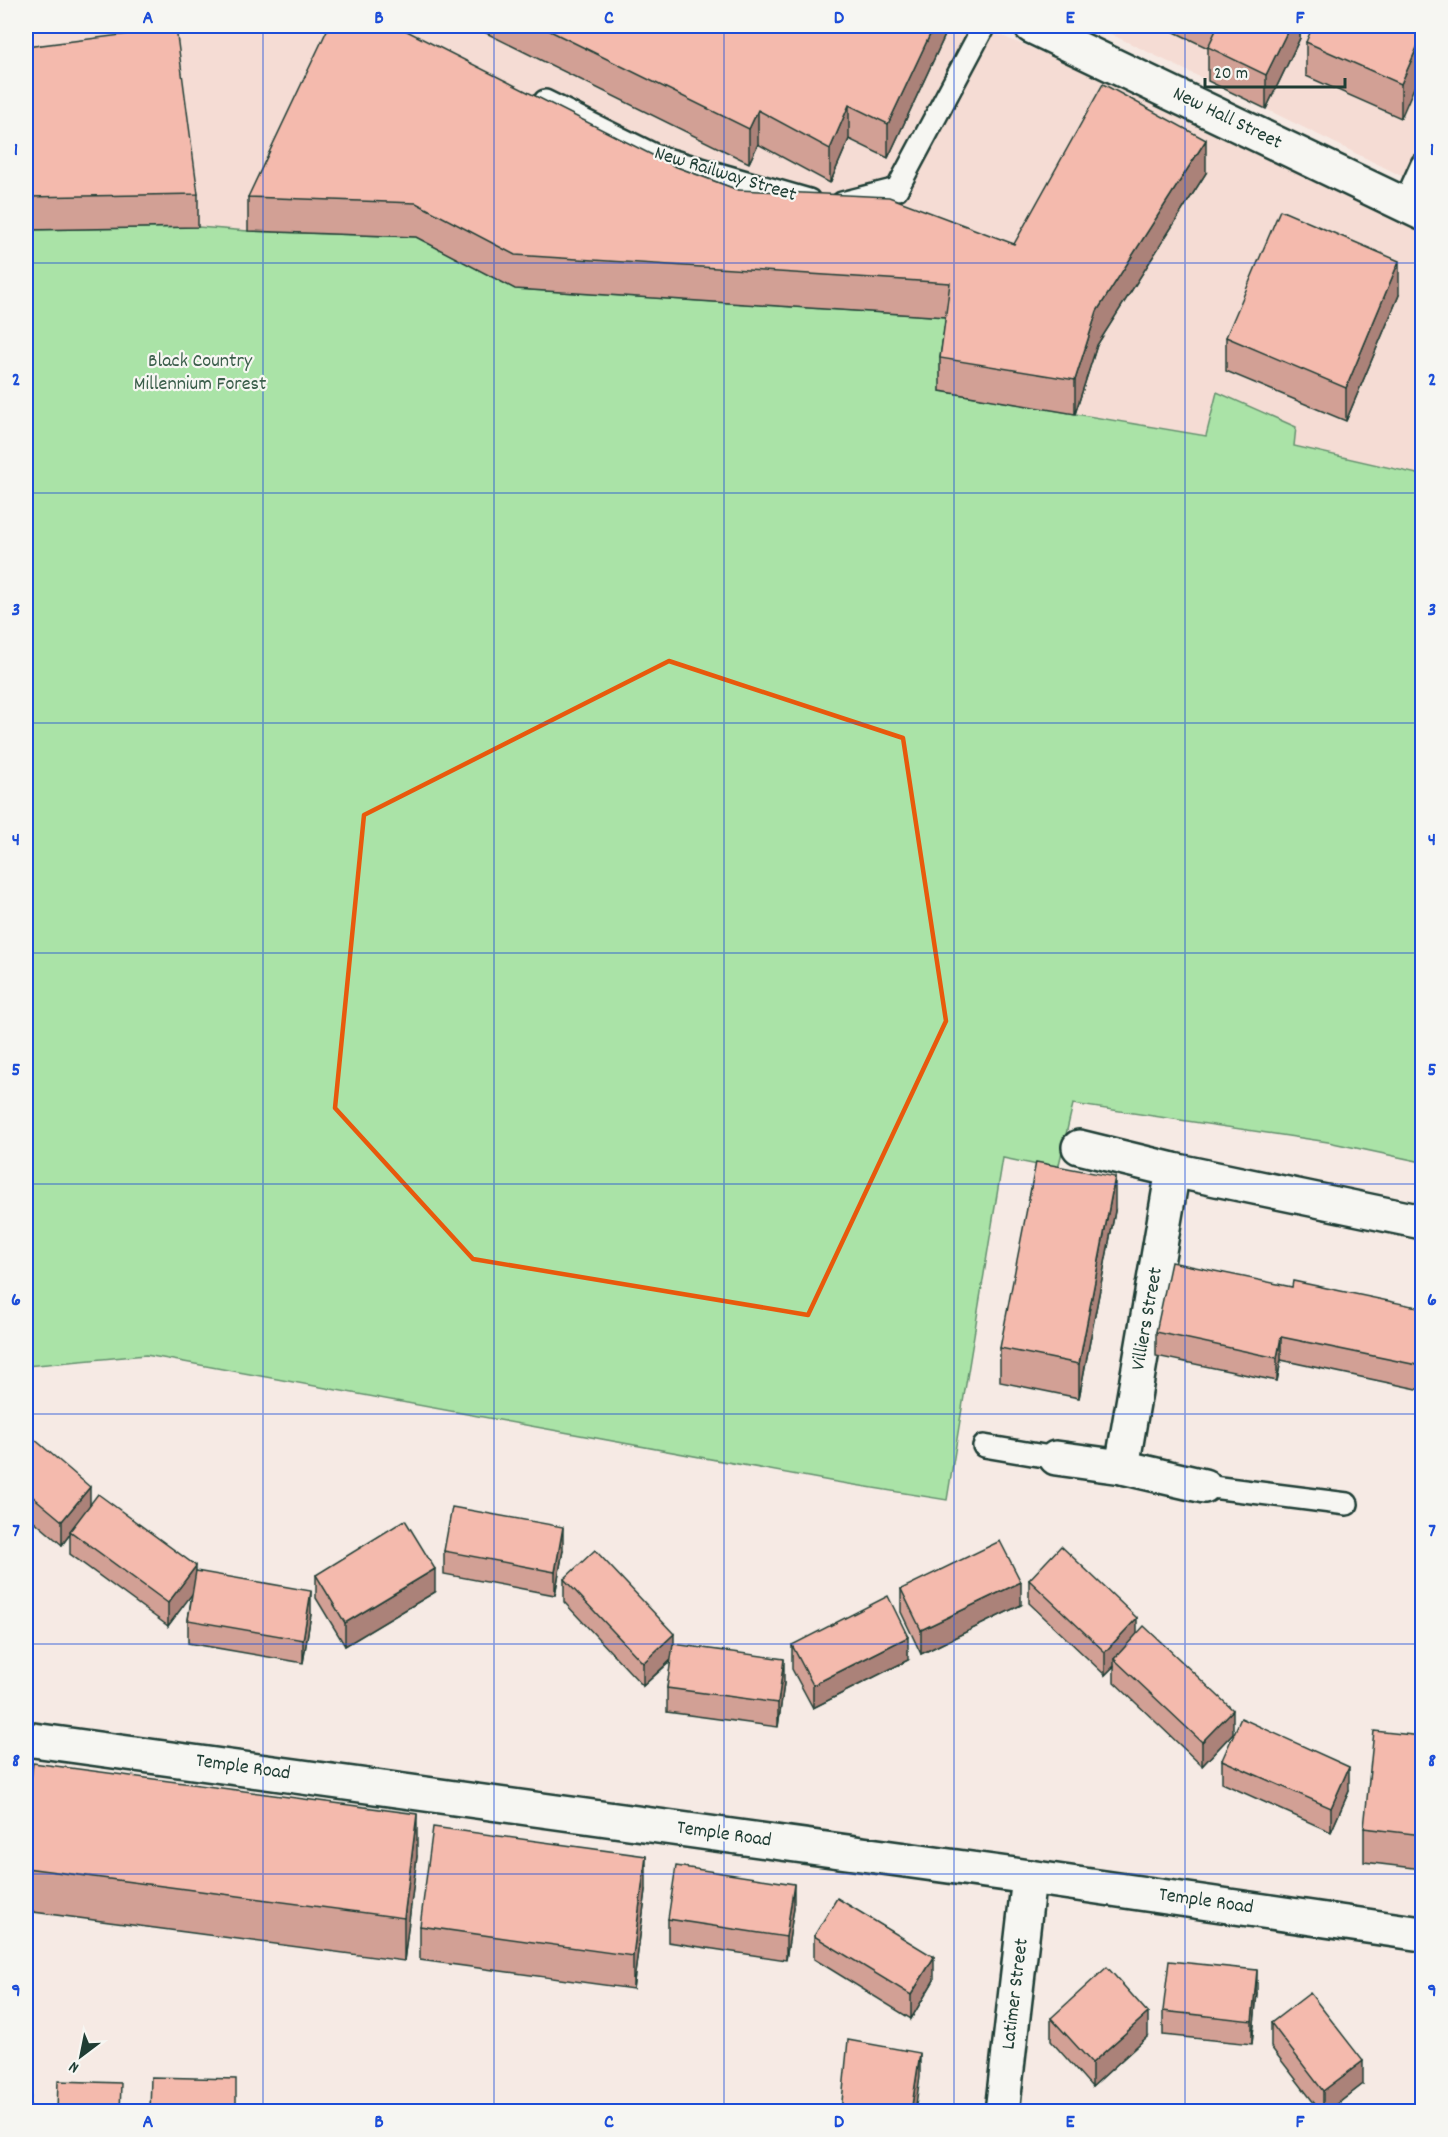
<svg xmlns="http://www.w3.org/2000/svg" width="1448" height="2137" font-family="Dekko,sans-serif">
<rect width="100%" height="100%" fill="#f6eae4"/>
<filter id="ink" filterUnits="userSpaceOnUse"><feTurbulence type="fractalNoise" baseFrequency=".0167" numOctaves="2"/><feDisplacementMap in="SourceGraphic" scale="12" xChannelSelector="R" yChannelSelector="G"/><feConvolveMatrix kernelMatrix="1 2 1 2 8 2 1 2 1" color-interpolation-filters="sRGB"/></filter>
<g filter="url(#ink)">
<g fill="#f5dcd4">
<path d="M 26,26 L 978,26 L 1422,210 L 1422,475 L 1294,446 L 1218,392 L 1207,436 L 940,391 L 515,289 L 248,231 L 198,227 L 26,230 Z"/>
<path d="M 1094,26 L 1422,26 L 1422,186 L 1266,109 Z"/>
</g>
<path fill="#aae3a7" stroke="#64906e" stroke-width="1.5" d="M 198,227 L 248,231 L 416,237 L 516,289 L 950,317 L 940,391 L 1206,436 L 1217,392 L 1296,427 L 1294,446 L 1422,475 L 1422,1162 L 1328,1142 L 1073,1104 L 1058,1169 L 1003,1158 L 947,1500 L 830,1481 L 146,1355 L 26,1366 L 26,230 Z"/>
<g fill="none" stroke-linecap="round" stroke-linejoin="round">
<g stroke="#1f3d34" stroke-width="26">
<g id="service">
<path d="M 545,101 L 656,156 L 809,200"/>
<path d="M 842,203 L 897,189 L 984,26"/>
<path d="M 1404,204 L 1422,164"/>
<path d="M 984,1446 L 1056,1458"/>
<path d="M 1204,1486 L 1347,1504"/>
</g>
</g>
<g stroke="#1f3d34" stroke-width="38">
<g id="minor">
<path d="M 1031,26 L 1422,213"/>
<path d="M 1079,1147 L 1173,1170 L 1422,1222"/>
<path d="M 1056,1458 L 1122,1467 L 1204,1486"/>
<path d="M 1122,1467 L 1173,1170"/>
<path d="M 26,1739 L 1029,1877 L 1422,1934"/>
<path d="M 1002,2112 L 1029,1877"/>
</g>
</g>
<use href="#service" stroke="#f6f6f2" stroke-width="21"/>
<use href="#minor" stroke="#f6f6f2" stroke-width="33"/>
</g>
<g fill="#d2a095" stroke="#1f3d34" stroke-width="1.5">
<path d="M 472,26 L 946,26 L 946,33 L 888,158 L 849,139 L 830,183 L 758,144 L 749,163 Z"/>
<path d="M 1162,26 L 1300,26 L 1300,38 L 1266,109 L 1208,81 L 1208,48 Z"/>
<path d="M 1422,26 L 1401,118 L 1306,76 L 1306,42 Z"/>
<path d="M 26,47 L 198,194 L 198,227 L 26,230 Z"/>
<path d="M 674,166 L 738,190 L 1014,244 L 1206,173 L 1097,345 L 1075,414 L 940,391 L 940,358 L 946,317 L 515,289 L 416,237 L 248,231 L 248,197 Z"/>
<path d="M 1399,295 L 1346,421 L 1226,371 L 1226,337 Z"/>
<path d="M 1115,1211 L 1079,1398 L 1000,1382 L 1000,1348 Z"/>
<path d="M 1292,1287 L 1422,1308 L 1422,1390 L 1281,1360 L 1277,1381 L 1156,1356 L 1156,1332 Z"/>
<path d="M 26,1432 L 90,1504 L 196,1575 L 311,1614 L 303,1663 L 188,1643 L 188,1620 L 192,1593 L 168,1626 L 70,1554 L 70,1534 L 62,1545 L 26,1514 Z"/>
<path d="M 563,1550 L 555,1595 L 444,1574 L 444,1551 Z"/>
<path d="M 316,1575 L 435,1592 L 345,1646 L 316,1598 Z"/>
<path d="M 564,1579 L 674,1644 L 784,1683 L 778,1727 L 667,1712 L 667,1688 L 671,1661 L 643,1686 L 564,1602 Z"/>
<path d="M 1029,1580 L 1137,1634 L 1233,1733 L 1202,1766 L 1114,1682 L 1114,1666 L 1105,1675 L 1029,1603 Z"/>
<path d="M 901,1589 L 1021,1605 L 921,1654 L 901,1612 Z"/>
<path d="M 792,1645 L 908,1660 L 813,1708 L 792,1669 Z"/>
<path d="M 1422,1736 L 1422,1869 L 1364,1862 L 1364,1828 Z"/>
<path d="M 1222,1760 L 1349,1791 L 1331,1832 L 1222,1783 Z"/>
<path d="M 26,1820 L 417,1856 L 404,1961 L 26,1911 Z"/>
<path d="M 646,1890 L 633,1989 L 420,1960 L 420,1926 Z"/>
<path d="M 794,1907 L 786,1960 L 668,1942 L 668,1919 Z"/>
<path d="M 814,1936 L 934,1980 L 911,2019 L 814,1959 Z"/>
<path d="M 1257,1993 L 1252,2044 L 1163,2035 L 1163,2011 Z"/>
<path d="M 1051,2018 L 1148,2036 L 1092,2087 L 1051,2041 Z"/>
<path d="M 1271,2023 L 1363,2084 L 1327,2112 L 1321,2112 L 1271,2047 Z"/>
</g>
<g fill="#ab8279" stroke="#1f3d34" stroke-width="1.5">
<path d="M 934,26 L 946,26 L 946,33 L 888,158 L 888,124 Z"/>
<path d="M 1290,26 L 1300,26 L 1300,38 L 1266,109 L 1266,75 Z"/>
<path d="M 1422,36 L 1422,69 L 1401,118 L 1401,84 Z"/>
<path d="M 849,105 L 849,139 L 830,183 L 830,149 Z"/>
<path d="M 758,110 L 758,144 L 749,163 L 749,129 Z"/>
<path d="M 1206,140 L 1206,173 L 1097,345 L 1075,414 L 1075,380 L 1097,311 Z"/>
<path d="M 1399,261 L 1399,295 L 1346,421 L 1346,388 Z"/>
<path d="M 1115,1177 L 1115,1211 L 1079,1398 L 1079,1364 Z"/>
<path d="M 1281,1337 L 1281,1360 L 1277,1381 L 1277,1358 Z"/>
<path d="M 90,1487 L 90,1510 L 70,1531 L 70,1534 L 62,1545 L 62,1521 Z"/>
<path d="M 563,1527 L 563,1550 L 555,1595 L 555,1572 Z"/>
<path d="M 196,1566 L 196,1589 L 168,1626 L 168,1603 Z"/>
<path d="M 435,1569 L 435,1592 L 345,1646 L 345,1623 Z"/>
<path d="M 1021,1582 L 1021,1605 L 921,1654 L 921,1630 Z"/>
<path d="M 311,1591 L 311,1614 L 303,1663 L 303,1640 Z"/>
<path d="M 1137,1618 L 1137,1642 L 1114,1659 L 1114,1666 L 1105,1675 L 1105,1652 Z"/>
<path d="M 674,1634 L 674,1657 L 643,1686 L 643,1663 Z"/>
<path d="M 908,1637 L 908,1660 L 813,1708 L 813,1685 Z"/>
<path d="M 784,1659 L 784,1683 L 778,1727 L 778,1703 Z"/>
<path d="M 1233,1710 L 1233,1733 L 1202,1766 L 1202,1742 Z"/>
<path d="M 1349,1767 L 1349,1791 L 1331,1832 L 1331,1808 Z"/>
<path d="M 417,1814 L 417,1856 L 404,1961 L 404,1918 Z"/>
<path d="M 646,1856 L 646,1890 L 633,1989 L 633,1956 Z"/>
<path d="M 794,1884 L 794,1907 L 786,1960 L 786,1937 Z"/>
<path d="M 934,1957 L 934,1980 L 911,2019 L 911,1995 Z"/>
<path d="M 1257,1970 L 1257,1993 L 1252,2044 L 1252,2021 Z"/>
<path d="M 1148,2013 L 1148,2036 L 1092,2087 L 1092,2063 Z"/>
<path d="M 920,2053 L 920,2076 L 915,2112 L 911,2112 Z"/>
<path d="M 31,2056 L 31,2079 L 30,2112 L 28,2112 Z"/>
<path d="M 1363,2061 L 1363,2084 L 1327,2112 L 1323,2112 L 1323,2091 Z"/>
</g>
<g fill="#f4baad" stroke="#1f3d34" stroke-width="1.5">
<path d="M 329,26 L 397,26 L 674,166 L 738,190 L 889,197 L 1014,244 L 1103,84 L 1206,140 L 1097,311 L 1075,380 L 940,358 L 950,283 L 515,255 L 416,203 L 248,197 Z"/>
<path d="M 540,26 L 934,26 L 888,124 L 849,105 L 830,149 L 758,110 L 749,129 Z"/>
<path d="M 1218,26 L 1290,26 L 1266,75 L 1208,47 Z"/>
<path d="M 1313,26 L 1422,26 L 1422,36 L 1401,84 L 1306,42 Z"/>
<path d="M 176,28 L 198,194 L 26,197 L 26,47 Z"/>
<path d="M 1280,210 L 1399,261 L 1346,388 L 1226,337 Z"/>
<path d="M 1036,1162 L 1115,1177 L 1079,1364 L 1000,1348 Z"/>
<path d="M 1171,1262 L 1292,1287 L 1293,1281 L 1422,1308 L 1422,1366 L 1281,1337 L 1277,1358 L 1156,1332 Z"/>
<path d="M 26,1432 L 90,1487 L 62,1521 L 26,1491 Z"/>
<path d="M 98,1494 L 196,1566 L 168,1603 L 70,1531 Z"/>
<path d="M 452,1507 L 563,1527 L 555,1572 L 444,1551 Z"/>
<path d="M 405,1520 L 435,1569 L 345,1623 L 316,1575 Z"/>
<path d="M 1000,1541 L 1021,1582 L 921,1630 L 901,1589 Z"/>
<path d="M 1061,1546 L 1137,1618 L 1105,1652 L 1029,1580 Z"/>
<path d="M 595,1550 L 674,1634 L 643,1663 L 564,1579 Z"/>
<path d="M 196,1571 L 311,1591 L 303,1640 L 188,1620 Z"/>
<path d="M 888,1596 L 908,1637 L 813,1685 L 792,1645 Z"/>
<path d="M 1144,1626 L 1233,1710 L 1202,1742 L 1114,1659 Z"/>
<path d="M 673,1644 L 784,1659 L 778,1703 L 667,1688 Z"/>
<path d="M 1241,1718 L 1349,1767 L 1331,1808 L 1222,1760 Z"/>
<path d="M 1374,1731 L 1422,1736 L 1422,1835 L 1364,1828 Z"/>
<path d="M 33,1763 L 417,1814 L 404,1918 L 26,1868 L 26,1820 Z"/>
<path d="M 433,1827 L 646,1856 L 633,1956 L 420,1926 Z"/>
<path d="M 676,1866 L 794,1884 L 786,1937 L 668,1919 Z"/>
<path d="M 837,1898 L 934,1957 L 911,1995 L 814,1936 Z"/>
<path d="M 1169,1961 L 1257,1970 L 1252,2021 L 1163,2011 Z"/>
<path d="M 1107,1967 L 1148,2013 L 1092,2063 L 1051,2018 Z"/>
<path d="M 1310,1993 L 1363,2061 L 1323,2091 L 1271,2023 Z"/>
<path d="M 848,2040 L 920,2053 L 911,2112 L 841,2112 Z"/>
<path d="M 26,2056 L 31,2056 L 28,2112 L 26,2112 Z"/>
<path d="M 151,2077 L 236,2079 L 236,2112 L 150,2112 Z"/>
<path d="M 58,2081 L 121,2083 L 120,2112 L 57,2112 Z"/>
</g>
</g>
<path fill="none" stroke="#e8590c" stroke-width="4.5" stroke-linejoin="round" d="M 669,661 L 903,738 L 946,1021 L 808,1315 L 473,1259 L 335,1108 L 364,815 Z"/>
<path fill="none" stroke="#1d4ed8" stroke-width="1.5" stroke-opacity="0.55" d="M 263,26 L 263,2112M 494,26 L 494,2112M 724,26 L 724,2112M 954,26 L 954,2112M 1185,26 L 1185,2112M 26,263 L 1422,263M 26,493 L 1422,493M 26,723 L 1422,723M 26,953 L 1422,953M 26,1184 L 1422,1184M 26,1414 L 1422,1414M 26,1644 L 1422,1644M 26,1874 L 1422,1874"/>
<g text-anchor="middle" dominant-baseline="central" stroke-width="4.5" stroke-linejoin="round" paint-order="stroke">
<g font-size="20" fill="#1f3d34" stroke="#f6f6f2">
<text transform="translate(1227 119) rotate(26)">New Hall Street</text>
<text transform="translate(725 175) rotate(17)">New Railway Street</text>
<text transform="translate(1148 1319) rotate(-80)">Villiers Street</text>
<text transform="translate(243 1768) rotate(8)">Temple Road</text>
<text transform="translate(724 1835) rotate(8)">Temple Road</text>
<text transform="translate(1206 1902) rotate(8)">Temple Road</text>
<text transform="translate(1016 1994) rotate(-83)">Latimer Street</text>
</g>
<g font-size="20" fill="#3b5e4b" stroke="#f6f6f2">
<text x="200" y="362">Black Country<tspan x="200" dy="23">Millennium Forest</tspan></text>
</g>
</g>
<rect width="1448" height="2137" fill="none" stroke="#f6f6f2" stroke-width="66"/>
<g transform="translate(81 2056) rotate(212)" stroke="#f6f6f2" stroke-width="4.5" paint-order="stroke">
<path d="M0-4.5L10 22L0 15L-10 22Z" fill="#1f3d34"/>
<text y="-9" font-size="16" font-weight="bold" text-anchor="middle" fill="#1f3d34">N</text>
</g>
<path d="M1205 78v9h140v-9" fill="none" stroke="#1f3d34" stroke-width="3"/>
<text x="1214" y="78" font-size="18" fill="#1f3d34" stroke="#f6f6f2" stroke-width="4.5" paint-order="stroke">20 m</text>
<rect x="33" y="33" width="1382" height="2071" fill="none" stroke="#1d4ed8" stroke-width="2"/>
<g font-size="20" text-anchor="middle" font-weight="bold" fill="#1d4ed8">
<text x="148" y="23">A</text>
<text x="379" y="23">B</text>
<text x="609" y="23">C</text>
<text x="839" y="23">D</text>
<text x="1070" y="23">E</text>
<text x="1300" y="23">F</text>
<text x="16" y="155">1</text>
<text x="1432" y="155">1</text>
<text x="16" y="385">2</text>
<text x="1432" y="385">2</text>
<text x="16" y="615">3</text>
<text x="1432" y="615">3</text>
<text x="16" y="845">4</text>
<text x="1432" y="845">4</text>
<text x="16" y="1075">5</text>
<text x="1432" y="1075">5</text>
<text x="16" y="1305">6</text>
<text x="1432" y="1305">6</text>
<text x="16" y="1536">7</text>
<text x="1432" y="1536">7</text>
<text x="16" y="1766">8</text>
<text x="1432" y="1766">8</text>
<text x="16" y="1996">9</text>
<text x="1432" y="1996">9</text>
<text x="148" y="2127">A</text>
<text x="379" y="2127">B</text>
<text x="609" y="2127">C</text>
<text x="839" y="2127">D</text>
<text x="1070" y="2127">E</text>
<text x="1300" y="2127">F</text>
</g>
</svg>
